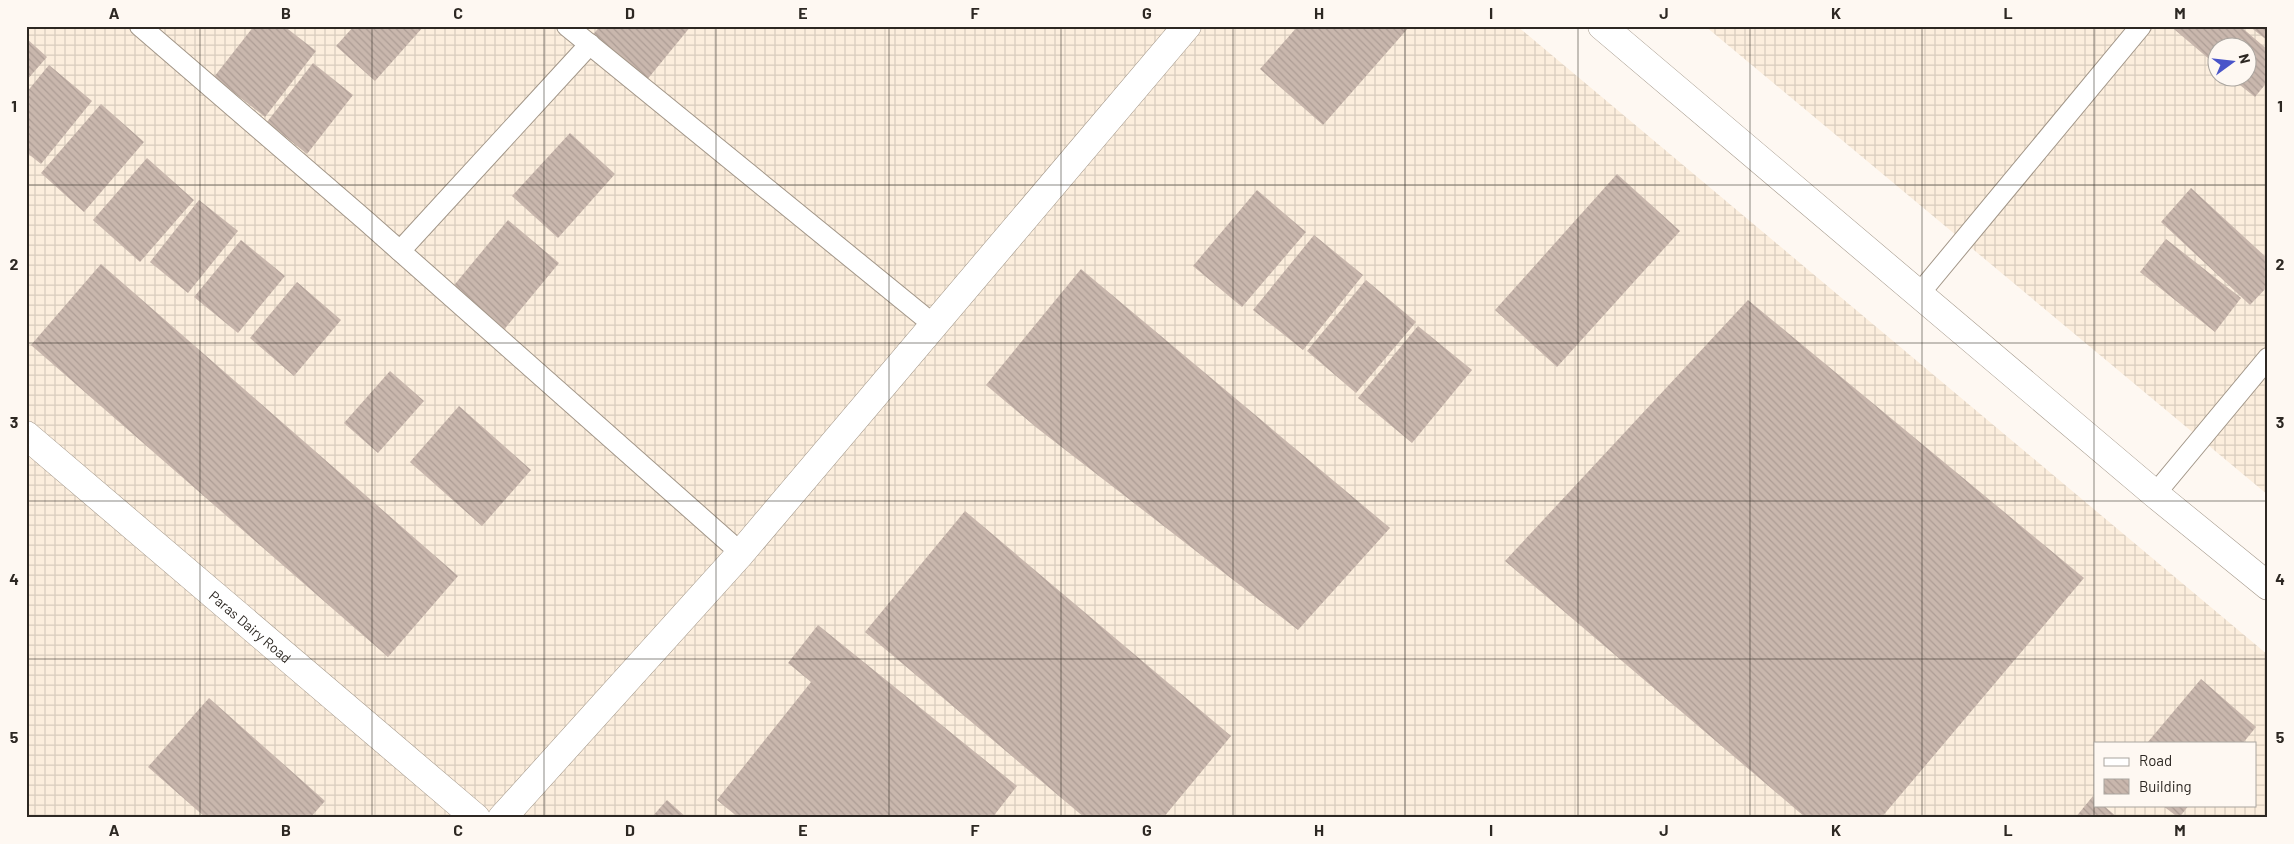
<svg xmlns="http://www.w3.org/2000/svg" width="2294" height="844" font-family="Barlow,sans-serif">
<defs>
<pattern id="industrial-grid" width="8" height="8" patternUnits="userSpaceOnUse" patternTransform="scale(1.25)"><rect width="8" height="8" fill="#fceedd"/><path d="M0 4h8M4 0v8" fill="none" stroke="#d8ccbd"/></pattern>
<pattern id="building-back-hatch" width="6" height="6" patternUnits="userSpaceOnUse" patternTransform="scale(1.25)"><rect width="6" height="6" fill="#c9b7ad"/><path d="M-1 5l2 2M0 0l6 6M5-1l2 2" fill="none" stroke="#ad9d95"/></pattern>
</defs>
<rect width="100%" height="100%" fill="#fef8f2"/>
<g fill="url(#industrial-grid)" fill-rule="evenodd">
<path d="M 26,26 L 1517,26 L 2268,655 L 2268,818 L 26,818 ZM 2095,743 L 2255,743 L 2255,805 L 2095,805 Z"/>
<path d="M 1705,26 L 2268,26 L 2268,495 ZM 2216,48 L 2246,48 L 2246,78 L 2216,78 Z"/>
</g>
<g fill="url(#building-back-hatch)">
<path d="M 254,26 L 284,26 L 316,51 L 265,117 L 214,77 Z"/>
<path d="M 354,26 L 424,26 L 375,81 L 336,46 Z"/>
<path d="M 600,26 L 691,26 L 646,81 L 592,36 Z"/>
<path d="M 1298,26 L 1410,26 L 1323,125 L 1260,69 Z"/>
<path d="M 2177,26 L 2240,26 L 2268,50 L 2268,81 L 2255,97 L 2231,78 L 2246,78 L 2246,48 L 2216,48 L 2216,65 L 2174,29 Z"/>
<path d="M 2249,26 L 2268,26 L 2268,41 Z"/>
<path d="M 26,38 L 47,57 L 26,81 Z"/>
<path d="M 313,63 L 353,95 L 307,154 L 267,122 Z"/>
<path d="M 49,65 L 92,101 L 41,164 L 26,152 L 26,93 Z"/>
<path d="M 101,104 L 144,142 L 84,212 L 41,173 Z"/>
<path d="M 570,133 L 615,174 L 558,238 L 512,196 Z"/>
<path d="M 147,158 L 194,200 L 140,262 L 93,220 Z"/>
<path d="M 1617,174 L 1680,231 L 1557,367 L 1495,310 Z"/>
<path d="M 2191,188 L 2268,259 L 2268,286 L 2250,305 L 2161,222 Z"/>
<path d="M 1257,190 L 1306,232 L 1242,307 L 1193,266 Z"/>
<path d="M 199,200 L 238,231 L 188,293 L 150,262 Z"/>
<path d="M 508,220 L 559,263 L 502,332 L 451,289 Z"/>
<path d="M 1314,235 L 1363,275 L 1303,350 L 1253,310 Z"/>
<path d="M 2166,239 L 2241,298 L 2215,332 L 2140,272 Z"/>
<path d="M 241,240 L 285,276 L 238,333 L 194,297 Z"/>
<path d="M 101,264 L 458,576 L 388,657 L 31,345 Z"/>
<path d="M 1081,269 L 1390,528 L 1298,630 L 1037,428 L 986,385 Z"/>
<path d="M 1366,280 L 1416,322 L 1356,393 L 1307,351 Z"/>
<path d="M 297,282 L 341,320 L 294,376 L 250,338 Z"/>
<path d="M 1748,300 L 2084,578 L 1881,818 L 1806,818 L 1505,561 Z"/>
<path d="M 1418,326 L 1472,370 L 1412,443 L 1358,398 Z"/>
<path d="M 390,371 L 424,401 L 378,453 L 344,423 Z"/>
<path d="M 459,406 L 531,470 L 482,526 L 410,462 Z"/>
<path d="M 965,511 L 1231,736 L 1163,818 L 1085,818 L 865,632 Z"/>
<path d="M 818,625 L 1017,786 L 992,818 L 739,818 L 717,800 L 811,682 L 788,663 Z"/>
<path d="M 2201,679 L 2256,727 L 2243,743 L 2147,743 Z"/>
<path d="M 209,698 L 325,801 L 310,818 L 206,818 L 148,767 Z"/>
<path d="M 2093,796 L 2095,805 L 2103,805 L 2118,818 L 2075,818 Z"/>
<path d="M 667,800 L 687,818 L 651,818 Z"/>
<path d="M 2162,805 L 2189,805 L 2179,818 Z"/>
</g>
<g fill="none" stroke-linecap="round" stroke-linejoin="round">
<g stroke="#a29688" stroke-width="22">
<g id="service">
<path d="M 140,26 L 365,220 L 741,553"/>
<path d="M 567,26 L 934,325"/>
<path d="M 400,251 L 590,44"/>
<path d="M 1919,294 L 2141,26"/>
<path d="M 2155,494 L 2268,358"/>
</g>
</g>
<g stroke="#a29688" stroke-width="29">
<g id="tertiary">
<path d="M 1602,26 L 2155,494 L 2268,586"/>
<path id="s1" d="M 26,435 L 476,818"/>
<path d="M 502,818 L 741,553 L 1187,26"/>
</g>
</g>
<use href="#service" stroke="#fff" stroke-width="20"/>
<use href="#tertiary" stroke="#fff" stroke-width="28"/>
</g>
<path fill="none" stroke="#2d2823" stroke-width="1" stroke-opacity="0.55" d="M 200,26 L 200,818M 372,26 L 372,818M 544,26 L 544,818M 716,26 L 716,818M 889,26 L 889,818M 1061,26 L 1061,818M 1233,26 L 1233,818M 1405,26 L 1405,818M 1578,26 L 1578,818M 1750,26 L 1750,818M 1922,26 L 1922,818M 2094,26 L 2094,818M 26,185 L 2268,185M 26,343 L 2268,343M 26,501 L 2268,501M 26,659 L 2268,659"/>
<g text-anchor="middle" dominant-baseline="central" stroke-width="5" stroke-linejoin="round" paint-order="stroke">
<g font-size="14" fill="#2d2823" stroke="#fef8f2">
<text stroke="none"><textPath href="#s1" startOffset="295">Paras Dairy Road</textPath></text>
</g>
</g>
<rect width="2294" height="844" fill="none" stroke="#fef8f2" stroke-width="55"/>
<rect x="2094" y="742" width="162" height="65" fill="#fef8f2" stroke="#aaa59f"/>
<rect x="2104" y="758" width="25" height="8" fill="#ffffff" stroke="#aaa59f"/>
<text x="2139" y="766" font-size="15" fill="#2d2823">Road</text>
<rect x="2104" y="779" width="25" height="15" fill="url(#building-back-hatch)" stroke="#aaa59f"/>
<text x="2139" y="792" font-size="15" fill="#2d2823">Building</text>
<g transform="translate(2232 62) rotate(75)"><circle r="24" fill="#fef8f2" stroke="#aaa59f"/>
<path d="M0-4L9 19L0 12L-9 19Z" fill="#4954c9"/>
<text y="-8" font-size="14" font-weight="bold" text-anchor="middle" fill="#2d2823">N</text>
</g>
<rect x="28" y="28" width="2238" height="788" fill="none" stroke="#2d2823" stroke-width="2"/>
<g font-size="16" text-anchor="middle" font-weight="bold" fill="#2d2823">
<text x="114" y="19">A</text>
<text x="286" y="19">B</text>
<text x="458" y="19">C</text>
<text x="630" y="19">D</text>
<text x="803" y="19">E</text>
<text x="975" y="19">F</text>
<text x="1147" y="19">G</text>
<text x="1319" y="19">H</text>
<text x="1491" y="19">I</text>
<text x="1664" y="19">J</text>
<text x="1836" y="19">K</text>
<text x="2008" y="19">L</text>
<text x="2180" y="19">M</text>
<text x="14" y="112">1</text>
<text x="2280" y="112">1</text>
<text x="14" y="270">2</text>
<text x="2280" y="270">2</text>
<text x="14" y="428">3</text>
<text x="2280" y="428">3</text>
<text x="14" y="585">4</text>
<text x="2280" y="585">4</text>
<text x="14" y="743">5</text>
<text x="2280" y="743">5</text>
<text x="114" y="836">A</text>
<text x="286" y="836">B</text>
<text x="458" y="836">C</text>
<text x="630" y="836">D</text>
<text x="803" y="836">E</text>
<text x="975" y="836">F</text>
<text x="1147" y="836">G</text>
<text x="1319" y="836">H</text>
<text x="1491" y="836">I</text>
<text x="1664" y="836">J</text>
<text x="1836" y="836">K</text>
<text x="2008" y="836">L</text>
<text x="2180" y="836">M</text>
</g>
</svg>
